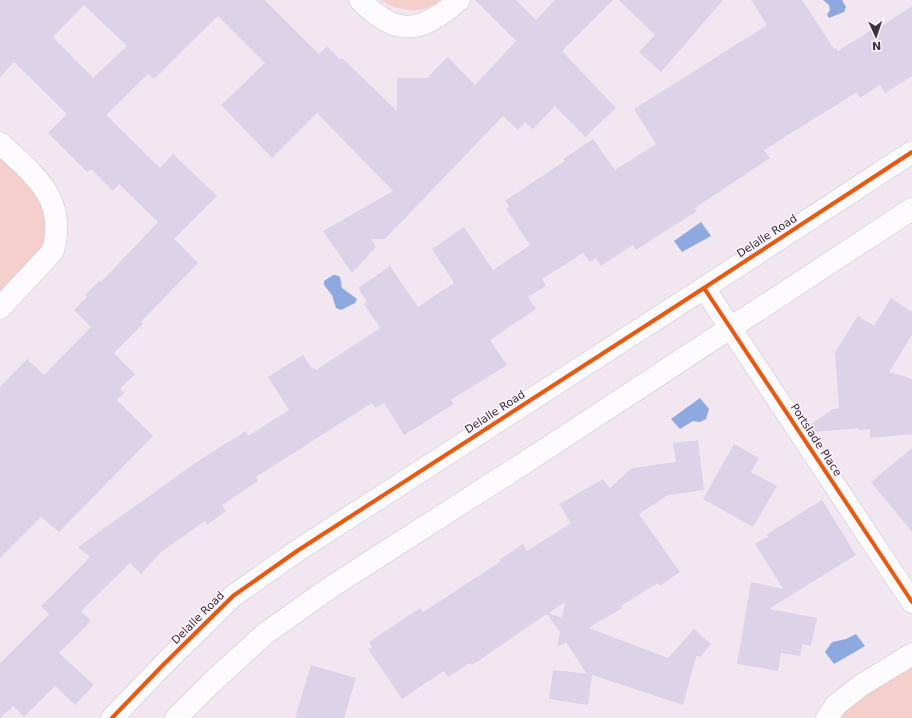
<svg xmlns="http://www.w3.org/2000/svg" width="912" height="718" font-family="'DejaVu Sans',sans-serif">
<rect width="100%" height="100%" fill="#f2e7f1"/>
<g fill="#f5cfcb">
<path d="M 381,0 L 440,0 C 425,15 397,12 381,0 Z"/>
<path d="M 0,158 L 41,197 L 47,227 L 44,243 L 31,262 L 0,293 Z"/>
<path d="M 912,665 L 912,718 L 836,718 L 840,711 Z"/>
</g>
<g fill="#8ea9e0">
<path d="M 823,0 L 842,0 L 846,7 L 844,12 L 829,18 L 827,15 L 830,10 L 829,5 Z"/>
<path d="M 701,222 L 711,236 L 682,252 L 674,241 Z"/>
<path d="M 333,275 L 336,275 L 340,277 L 342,288 L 357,299 L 355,303 L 341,310 L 336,308 L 332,295 L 324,285 L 324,281 Z"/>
<path d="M 700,398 L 709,409 L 706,419 L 700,422 L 693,421 L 680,429 L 671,419 Z"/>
<path d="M 856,634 L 865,646 L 834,664 L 825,652 L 832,642 L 846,639 Z"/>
</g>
<g fill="#dcd3e8" fill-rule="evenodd">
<path d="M 0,0 L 265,0 L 319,54 L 327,46 L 340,60 L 342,58 L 397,111 L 397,78 L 427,78 L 448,57 L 475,85 L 516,41 L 475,0 L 516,0 L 536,20 L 555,0 L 613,0 L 562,51 L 616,108 L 585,137 L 555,106 L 533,129 L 525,122 L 518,130 L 503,116 L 385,239 L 371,239 L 376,247 L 352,273 L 323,231 L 393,191 L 317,113 L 272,158 L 221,105 L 265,63 L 218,16 L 154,79 L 148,74 L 106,115 L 160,168 L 173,154 L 217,196 L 174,239 L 198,263 L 141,322 L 143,324 L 114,353 L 135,374 L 120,389 L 124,393 L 117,400 L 153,436 L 59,532 L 41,517 L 0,558 L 0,387 L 27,359 L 44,375 L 91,327 L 74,310 L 87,297 L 85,295 L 100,280 L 101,282 L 158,222 L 119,184 L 113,191 L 91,169 L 87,172 L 48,133 L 67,114 L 14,62 L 0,77 ZM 84,5 L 127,46 L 93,78 L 53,37 Z"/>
<path d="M 619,0 L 723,0 L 661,72 L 639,52 L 655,35 Z"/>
<path d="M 751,0 L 802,0 L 834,49 L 836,48 L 838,51 L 873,29 L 874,31 L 912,6 L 912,76 L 885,93 L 880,85 L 860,98 L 857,92 L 764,150 L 770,158 L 695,208 L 697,211 L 636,250 L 633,245 L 601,266 L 596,258 L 590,262 L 583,253 L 542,279 L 546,286 L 528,297 L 536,309 L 490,340 L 507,365 L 451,400 L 454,404 L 404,435 L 384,403 L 376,408 L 372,403 L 256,477 L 258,481 L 222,505 L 226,511 L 207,525 L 205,521 L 161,552 L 141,574 L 130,563 L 81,611 L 91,621 L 59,653 L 94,685 L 75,705 L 55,686 L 24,717 L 13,706 L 0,718 L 0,663 L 49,614 L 41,606 L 90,557 L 78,547 L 198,461 L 246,431 L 248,436 L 289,410 L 268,377 L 303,355 L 312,369 L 314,368 L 316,370 L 380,328 L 364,304 L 367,302 L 358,288 L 390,266 L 418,307 L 454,283 L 432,249 L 464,227 L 493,270 L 530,245 L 506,209 L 509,206 L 505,201 L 565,161 L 563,159 L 593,139 L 615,170 L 656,144 L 634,109 L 767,25 Z"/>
<path d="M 891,298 L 912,312 L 912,335 L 889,372 L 912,379 L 912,434 L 870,438 L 870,429 L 859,430 L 859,428 L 815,432 L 810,425 L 833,409 L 839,408 L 835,352 L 858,316 L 874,326 Z"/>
<path d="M 698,440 L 704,490 L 668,495 L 639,514 L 680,572 L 660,586 L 658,583 L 621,606 L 622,608 L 589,628 L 668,658 L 694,629 L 711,644 L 700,657 L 695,656 L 696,657 L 683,705 L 592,675 L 588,705 L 549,699 L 553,670 L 590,674 L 586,673 L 566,642 L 557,647 L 560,632 L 547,614 L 472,665 L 470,663 L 448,677 L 444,671 L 402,699 L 368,649 L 372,647 L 369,642 L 420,608 L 423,612 L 500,562 L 499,560 L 523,544 L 527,551 L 571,523 L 559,504 L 603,479 L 610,488 L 632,468 L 676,462 L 673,443 ZM 565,602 L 562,618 L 549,613 Z"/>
<path d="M 734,444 L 759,458 L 751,472 L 777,486 L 753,527 L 703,499 Z"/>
<path d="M 912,448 L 912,532 L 871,482 Z"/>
<path d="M 822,500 L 856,555 L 769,609 L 817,618 L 811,646 L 802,644 L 800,656 L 781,653 L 778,671 L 737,664 L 751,582 L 783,589 L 755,544 L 769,536 L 766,535 Z"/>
<path d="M 311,665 L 356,678 L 344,718 L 295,718 Z"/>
</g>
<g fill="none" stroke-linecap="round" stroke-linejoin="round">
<g stroke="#ccc4cb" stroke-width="23">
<g id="street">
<path d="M 360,0 C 397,37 420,34 459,0"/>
<path d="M 0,143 C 35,176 67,198 53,251 L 0,308"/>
<path d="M 704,288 L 912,602"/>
<path d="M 112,718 L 162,666 L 233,596 L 297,551 L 704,288 L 912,152"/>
<path d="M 176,718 L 210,684 L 266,633 L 331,587 L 535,456 L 912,209"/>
<path d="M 827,718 L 836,705 L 860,686 L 912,654"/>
</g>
</g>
<use href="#street" stroke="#fdfbfd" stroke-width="22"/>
<g stroke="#fef2fd" stroke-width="6">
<g id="cycleway">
<path d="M 704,288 L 912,602"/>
<path d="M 112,718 L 162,666 L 233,596 L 297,551 L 704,288 L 912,152"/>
</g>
</g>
<use href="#cycleway" stroke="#e8590c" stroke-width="4"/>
</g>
<g text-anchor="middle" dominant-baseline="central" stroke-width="3" stroke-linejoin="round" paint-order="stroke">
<g font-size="11" fill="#3a323a" stroke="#fef2fd">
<text transform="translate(767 236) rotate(-33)">Delalle Road</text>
<text transform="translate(495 412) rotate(-33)">Delalle Road</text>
<text transform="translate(816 440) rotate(57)">Portslade Place</text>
<text transform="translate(198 618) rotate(-45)">Delalle Road</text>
</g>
</g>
<g transform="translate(876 36) rotate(177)" stroke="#fef2fd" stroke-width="3" paint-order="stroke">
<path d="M0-3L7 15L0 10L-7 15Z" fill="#3a323a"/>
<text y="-6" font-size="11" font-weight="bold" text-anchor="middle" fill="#3a323a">N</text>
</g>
</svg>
